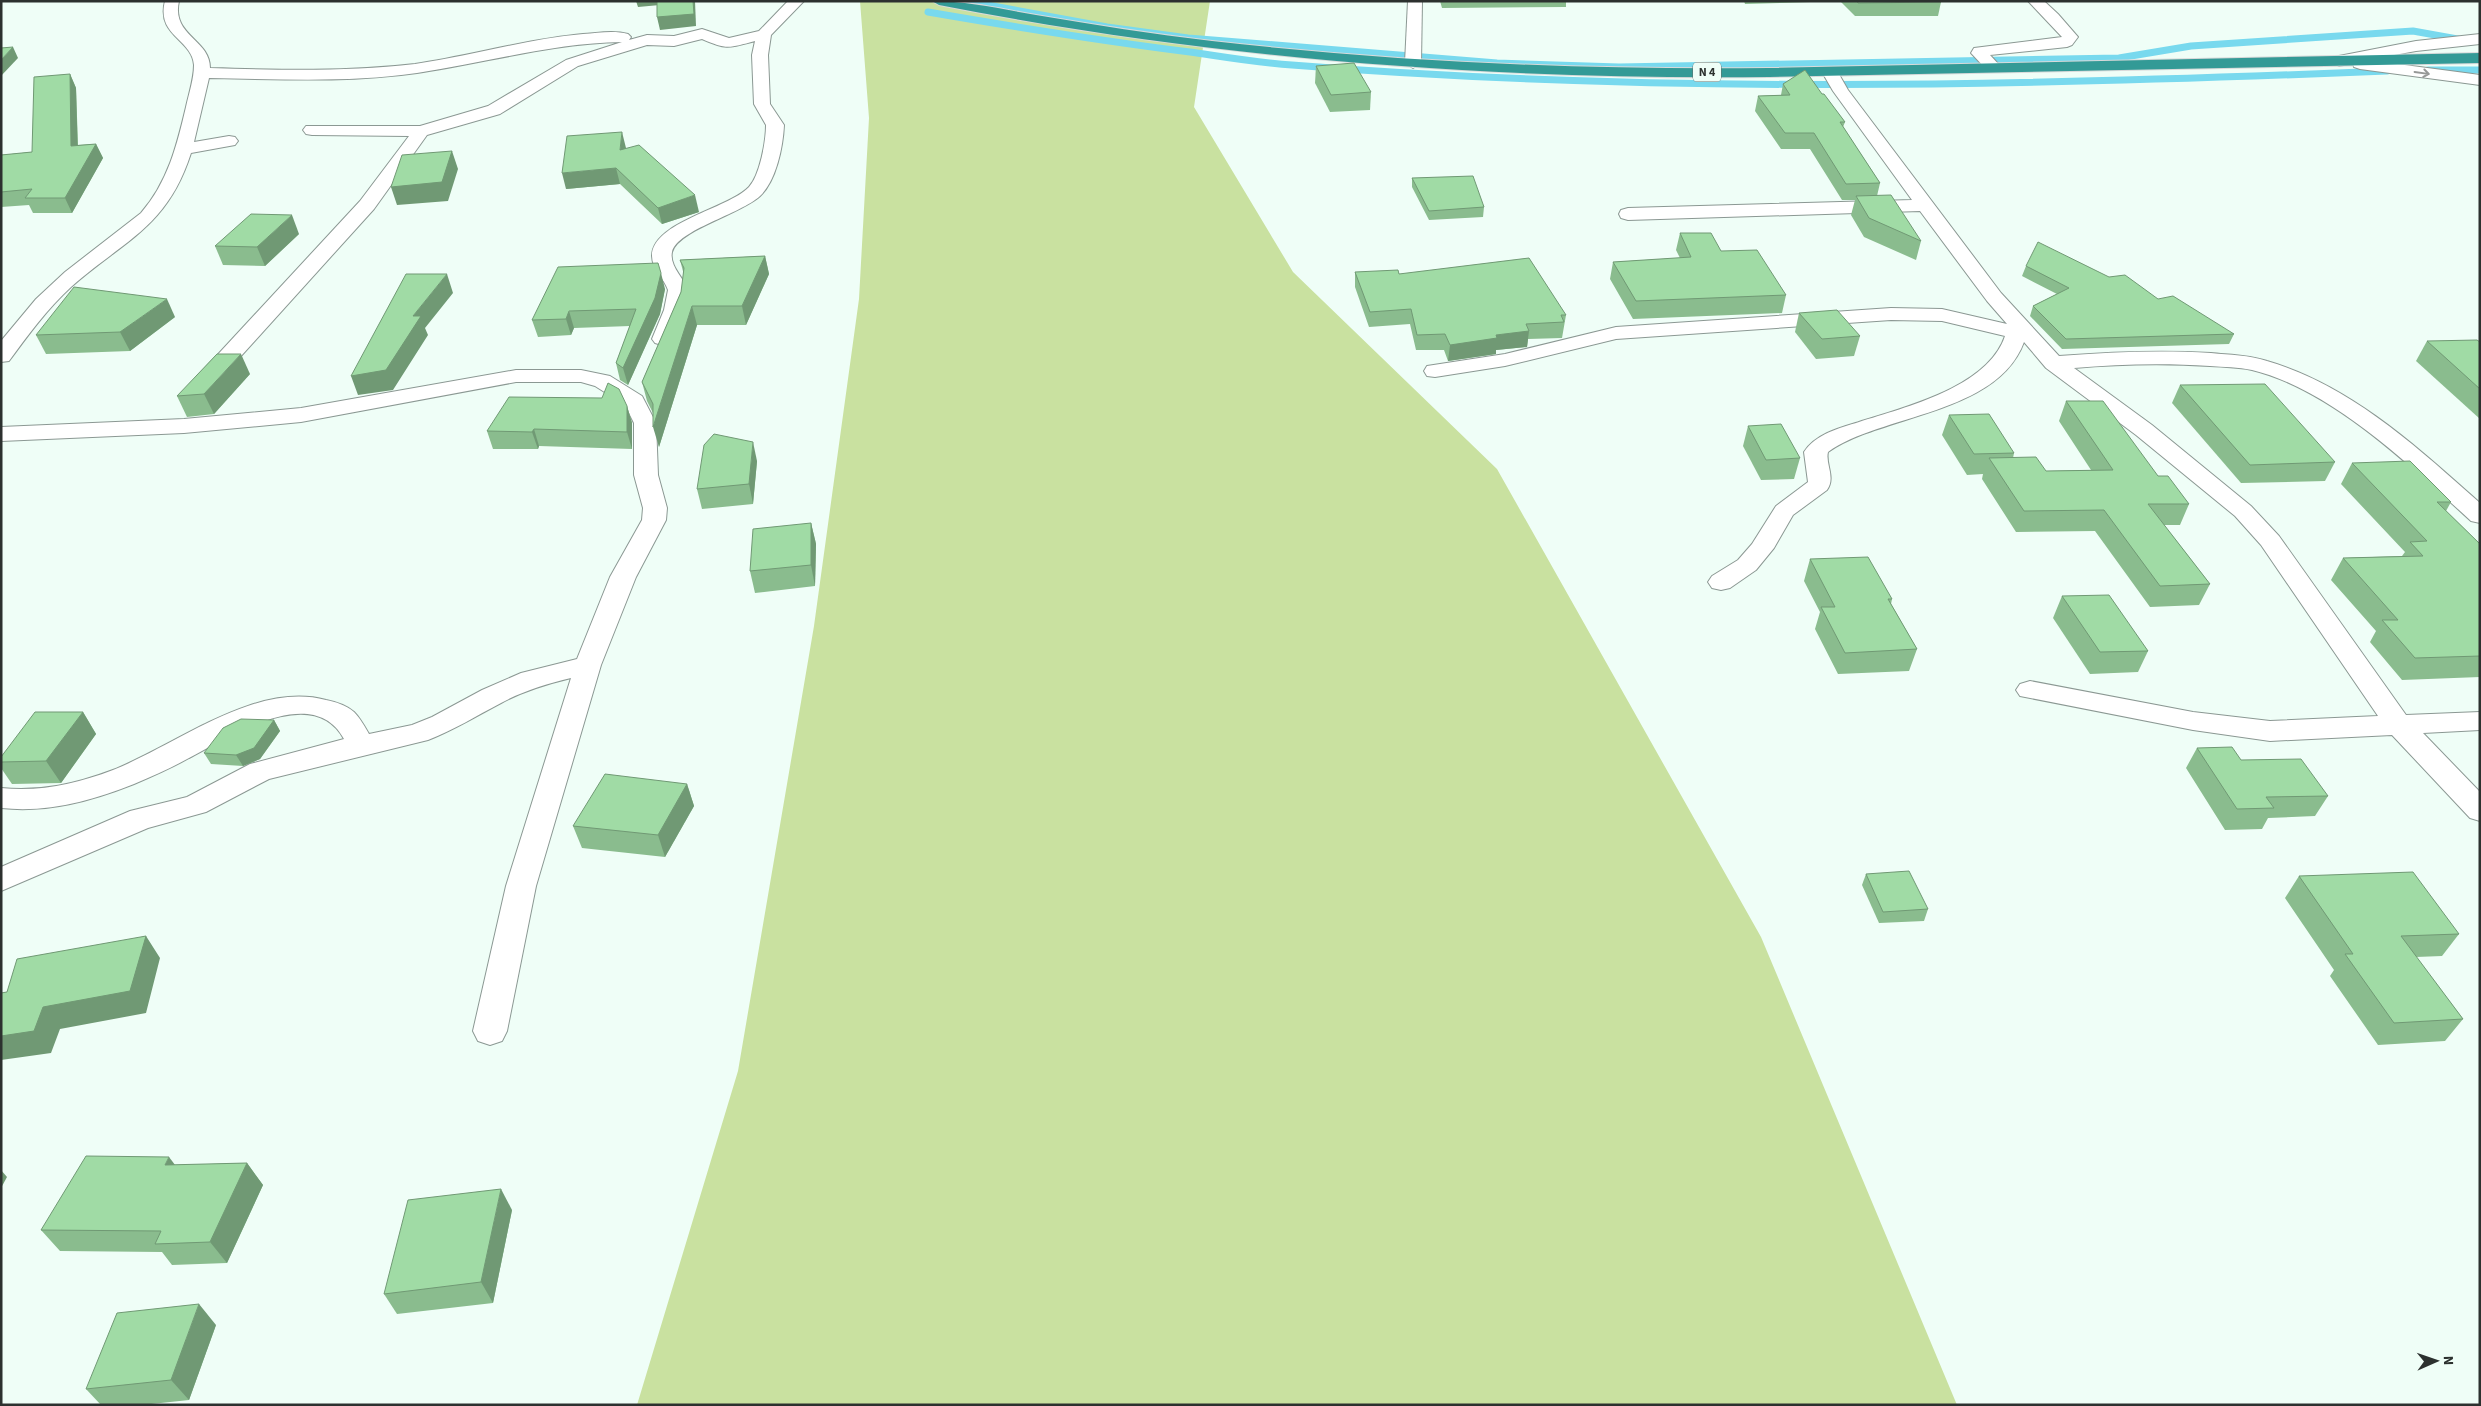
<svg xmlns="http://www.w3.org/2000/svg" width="2481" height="1406" font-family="'Source Sans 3',sans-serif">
<rect width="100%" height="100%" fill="#effef7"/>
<path fill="#c9e1a0" d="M 860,1 L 1210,1 L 1194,107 L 1293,272 L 1497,469 L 1761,937 L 1957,1405 L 637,1405 L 738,1071 L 814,626 L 859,299 L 869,118 Z"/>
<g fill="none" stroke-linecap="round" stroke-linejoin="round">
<g stroke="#78d9ee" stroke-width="7">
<path d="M 966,1 L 1107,27 L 1188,38 L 1497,63 L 1619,67 L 2119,58 L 2191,46 L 2413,31 L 2463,40"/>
<path d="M 928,12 C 1015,27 1102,41 1190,52 C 1224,57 1258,63 1292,65 C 1655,94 2023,86 2387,71"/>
<path d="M 2428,70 L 2480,70"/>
</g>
<g stroke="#8b9893" stroke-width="2">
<g id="street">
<path d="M 165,1 L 179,1 C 171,36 210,39 210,68 C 279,70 347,72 415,64 C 471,56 526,39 583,34 C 598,33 614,30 628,34 L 631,37 L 629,40 L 647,35 L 674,36 L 702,29 L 729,38 L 759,31 L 788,1 L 804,1 L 771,35 L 768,55 L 770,104 L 784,125 C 783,147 776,181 760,196 C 741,214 677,230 672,252 C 669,266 684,278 688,290 L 684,310 L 669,343 L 662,345 L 655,343 L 652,339 L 664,310 L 668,290 C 664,278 652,269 652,256 C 652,222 728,209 749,187 C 760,175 766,141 766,125 L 754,104 L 752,55 L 755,41 C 729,48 727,50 702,39 L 674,46 L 647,45 L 578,66 L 500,114 L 427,135 L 374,209 L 213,387 L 205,389 L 197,387 L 194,382 L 197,377 L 360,201 L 409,136 L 312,135 L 306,134 L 303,130 L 306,126 L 420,126 L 488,106 L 566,60 L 622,42 C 552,43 486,63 417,73 C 348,83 278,79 209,78 L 194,142 L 229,136 L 235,137 L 238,141 L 235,145 L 191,153 C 167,228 124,240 71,287 C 47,309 28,335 9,361 L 1,362 L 1,341 L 36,299 L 65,272 L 141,213 C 168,182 177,145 186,107 C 189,93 194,79 194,65 C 192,39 156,36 165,1 Z"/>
<path d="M 1408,1 L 1422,1 L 1421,63 L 1413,68 L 1405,63 Z"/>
<path d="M 2028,1 L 2044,1 L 2058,14 L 2078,37 L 2072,45 L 2067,47 L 1990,55 L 2001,67 L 1999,70 L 1987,70 L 1971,53 L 1974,48 L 2062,37 Z"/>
<path d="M 2480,34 L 2480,44 L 2416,51 L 2367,60 L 2480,75 L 2480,85 L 2360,69 L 2354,67 L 2353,63 L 2339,66 L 2331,61 L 2339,56 L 2416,41 Z"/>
<path d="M 1830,67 L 1836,69 L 1848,90 L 2001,293 L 2059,356 C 2110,352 2160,350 2211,353 C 2230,355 2249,355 2267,361 C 2350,385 2417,447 2480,503 L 2480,523 L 2471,521 C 2412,467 2331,389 2252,370 C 2238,367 2224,367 2210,366 C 2165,363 2119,364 2074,368 L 2152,425 L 2251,506 L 2279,536 L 2406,715 L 2480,712 L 2480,730 L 2423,733 L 2480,792 L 2480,821 L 2470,818 L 2392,735 L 2270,741 L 2193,730 L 2020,696 L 2016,690 L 2020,684 L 2030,681 L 2193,712 L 2270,721 L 2378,716 L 2261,545 L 2235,516 L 2136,435 L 2046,368 L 2024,342 C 1997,415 1881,414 1828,452 C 1825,464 1836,477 1827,490 L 1793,515 L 1774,548 L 1756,570 L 1730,588 L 1721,590 L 1712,588 L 1708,582 L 1712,576 L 1738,560 L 1752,544 L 1776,506 L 1808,482 L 1804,452 C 1816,434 1839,428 1859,422 C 1906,407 1988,387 2005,336 L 1942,321 L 1891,320 L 1616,339 L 1505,366 L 1435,377 L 1427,376 L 1424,371 L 1427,366 L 1505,354 L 1616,327 L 1891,308 L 1942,309 L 2007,324 L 1987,301 L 1920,211 L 1628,220 L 1621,218 L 1619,214 L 1621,210 L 1628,208 L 1912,200 L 1833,91 L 1822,72 Z"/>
<path d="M 516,370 L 581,370 L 610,376 L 642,396 L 656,423 L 658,475 L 667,508 L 666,520 L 636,577 L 601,665 L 536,886 L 507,1031 L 502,1041 L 490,1045 L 478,1041 L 473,1031 L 506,886 L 571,678 C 546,684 523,691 501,703 C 476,716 454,730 428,740 L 269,779 L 206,812 L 148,828 L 1,891 L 1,867 L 130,811 L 187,797 L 250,764 L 344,739 C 313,681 228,738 189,758 C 171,768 153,776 134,784 C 91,801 48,813 1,808 L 1,788 C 41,792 76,784 113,770 C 177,745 255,681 326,700 C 336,702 346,705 354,712 C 360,718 365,727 369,734 L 412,725 L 432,717 L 482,690 L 521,673 L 577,659 L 610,577 L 642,520 L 643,508 L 634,475 L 634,423 L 625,405 L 595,386 L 581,382 L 516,382 L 301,422 L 184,433 L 1,441 L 1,427 L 184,419 L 301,408 Z"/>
</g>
</g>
<g stroke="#d9dada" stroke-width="2">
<path id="highway" d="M 932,1 C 968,1 1001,9 1036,15 C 1095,25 1153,34 1212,41 C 1397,62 1583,70 1769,68 L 2480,53 L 2480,63 L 1769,77 C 1489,80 1214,59 939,5 Z"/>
</g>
<use href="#street" fill="#fff" fill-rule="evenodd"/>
<use href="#highway" fill="#339a96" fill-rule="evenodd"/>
</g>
<g fill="#8abc8e">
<path d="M 1440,1 L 1566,1 L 1566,7 L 1442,8 Z"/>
<path d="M 1744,1 L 1811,1 L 1811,2 L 1745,4 Z"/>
<path d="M 1840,1 L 1941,1 L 1941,2 L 1938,16 L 1855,16 Z"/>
<path d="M 1316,66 L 1371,92 L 1370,110 L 1330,112 L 1315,83 Z"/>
<path d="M 70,74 L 76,88 L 78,145 L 96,144 L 103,158 L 72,213 L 33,213 L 29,205 L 1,207 L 1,155 L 32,152 Z"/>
<path d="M 1783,84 L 1822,94 L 1845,122 L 1843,127 L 1880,183 L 1877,196 L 1921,241 L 1916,260 L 1864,237 L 1851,215 L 1855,200 L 1842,200 L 1810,149 L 1781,149 L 1755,111 L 1758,96 L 1781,95 Z"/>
<path d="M 626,149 L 699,212 L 662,224 L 620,184 L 566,189 Z"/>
<path d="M 1412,178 L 1484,207 L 1483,217 L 1429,220 L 1412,187 Z"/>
<path d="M 1680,233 L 1721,251 L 1786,295 L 1782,313 L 1633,319 L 1610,279 L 1613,262 L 1680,258 L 1676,250 Z"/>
<path d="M 299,234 L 265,266 L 223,265 L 215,246 Z"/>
<path d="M 765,256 L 769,274 L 746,325 L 697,325 L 659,447 L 653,413 L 647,401 L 642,382 L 681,292 L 684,275 L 680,260 Z"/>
<path d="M 2026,266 L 2109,277 L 2234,334 L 2229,344 L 2062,349 L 2030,316 L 2033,306 L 2057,294 L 2022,276 Z"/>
<path d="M 1355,272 L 1399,274 L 1566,315 L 1562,338 L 1528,339 L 1527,347 L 1496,350 L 1496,354 L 1448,361 L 1444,350 L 1416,350 L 1410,324 L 1369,327 L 1355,287 Z"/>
<path d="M 665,289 L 660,314 L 628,385 L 620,380 L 616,363 L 630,326 L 574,328 L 571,335 L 538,337 L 532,320 Z"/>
<path d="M 1799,313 L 1860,336 L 1854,356 L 1816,359 L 1795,332 Z"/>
<path d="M 175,317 L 130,351 L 46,354 L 36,335 Z"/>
<path d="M 2427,341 L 2480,342 L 2480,419 L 2416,361 Z"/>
<path d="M 250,374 L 214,414 L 187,417 L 177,396 Z"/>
<path d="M 2180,385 L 2335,462 L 2325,481 L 2241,483 L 2172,403 Z"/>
<path d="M 602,398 L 627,406 L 632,423 L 632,449 L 539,446 L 538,449 L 493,449 L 487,431 Z"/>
<path d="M 2066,401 L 2158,476 L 2189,504 L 2180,525 L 2164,525 L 2210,584 L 2199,605 L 2150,607 L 2095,531 L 2016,532 L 1982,479 L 1983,474 L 1967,475 L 1942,435 L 1949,415 L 2014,453 L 2013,458 L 2046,471 L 2091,470 L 2059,421 Z"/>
<path d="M 1748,426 L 1800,458 L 1794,479 L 1761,480 L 1743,446 Z"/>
<path d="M 757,461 L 753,504 L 702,509 L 697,489 Z"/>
<path d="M 2352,463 L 2451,502 L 2446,511 L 2480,544 L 2480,677 L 2402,680 L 2370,642 L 2376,631 L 2331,580 L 2343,558 L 2402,556 L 2405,552 L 2341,484 Z"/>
<path d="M 811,523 L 816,544 L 815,586 L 755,593 L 750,571 Z"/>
<path d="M 1810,559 L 1892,599 L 1891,604 L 1917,649 L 1909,671 L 1838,674 L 1815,629 L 1820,612 L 1804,581 Z"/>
<path d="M 2062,596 L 2148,651 L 2138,672 L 2090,674 L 2053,618 Z"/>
<path d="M 83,712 L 96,734 L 61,783 L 12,784 L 1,768 L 1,757 Z"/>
<path d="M 274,720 L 280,731 L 260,759 L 243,766 L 211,764 L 204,753 Z"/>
<path d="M 2197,748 L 2241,760 L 2328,796 L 2315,816 L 2268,818 L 2262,829 L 2225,830 L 2186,768 Z"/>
<path d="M 687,784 L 694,806 L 665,857 L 582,848 L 573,826 Z"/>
<path d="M 1866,874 L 1928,909 L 1924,921 L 1879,923 L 1862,885 Z"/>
<path d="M 2299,876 L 2459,934 L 2442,956 L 2416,957 L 2463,1019 L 2445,1041 L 2378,1045 L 2330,976 L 2334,970 L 2285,898 Z"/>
<path d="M 247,1163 L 263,1185 L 227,1263 L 172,1265 L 162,1252 L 60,1251 L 41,1230 L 175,1165 Z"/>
<path d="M 512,1210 L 493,1303 L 397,1314 L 384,1294 Z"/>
<path d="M 216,1325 L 189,1400 L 142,1405 L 101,1405 L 86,1389 Z"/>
</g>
<g fill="#709974">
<path d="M 636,1 L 659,1 L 660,5 L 638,7 Z"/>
<path d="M 693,1 L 695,1 L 696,26 L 660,30 L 657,17 Z"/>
<path d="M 13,47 L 18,58 L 1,76 L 1,60 Z"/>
<path d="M 70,74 L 76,88 L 78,161 L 71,146 Z"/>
<path d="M 622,132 L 626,148 L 624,166 L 620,150 Z"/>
<path d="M 96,144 L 103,158 L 72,213 L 65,198 Z"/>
<path d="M 452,151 L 458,169 L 448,201 L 397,205 L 391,187 Z"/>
<path d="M 616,168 L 620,184 L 566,189 L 562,173 Z"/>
<path d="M 695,195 L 699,212 L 662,224 L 658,208 Z"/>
<path d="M 292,215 L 299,234 L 265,266 L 257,247 Z"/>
<path d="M 765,256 L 769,274 L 746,325 L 742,306 Z"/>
<path d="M 661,273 L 665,289 L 660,314 L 628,385 L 623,368 Z"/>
<path d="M 447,274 L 453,293 L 425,328 L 428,335 L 393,390 L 358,395 L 351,376 L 413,316 Z"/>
<path d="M 167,299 L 175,317 L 130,351 L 120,332 Z"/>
<path d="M 692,306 L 697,325 L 659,447 L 653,427 Z"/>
<path d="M 569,311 L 574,328 L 571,335 L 566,319 Z"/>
<path d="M 1529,331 L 1527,347 L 1496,350 L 1496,354 L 1448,361 L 1450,345 L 1496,335 Z"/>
<path d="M 241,354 L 250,374 L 214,414 L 204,394 Z"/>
<path d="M 627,406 L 632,423 L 632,449 L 627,432 Z"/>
<path d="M 534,429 L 539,446 L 538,449 L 532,432 Z"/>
<path d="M 753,442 L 757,461 L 753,504 L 749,484 Z"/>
<path d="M 811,523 L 816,544 L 815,586 L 811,565 Z"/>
<path d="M 83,712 L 96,734 L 61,783 L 46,761 Z"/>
<path d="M 274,720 L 280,731 L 260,759 L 243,766 L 236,755 Z"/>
<path d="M 687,784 L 694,806 L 665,857 L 658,835 Z"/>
<path d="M 146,936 L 160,958 L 146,1013 L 60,1029 L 51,1053 L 1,1060 L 1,1036 Z"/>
<path d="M 169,1157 L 185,1178 L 165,1165 Z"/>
<path d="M 247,1163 L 263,1185 L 227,1263 L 210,1242 Z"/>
<path d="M 1,1170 L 7,1177 L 1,1188 Z"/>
<path d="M 501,1189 L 512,1210 L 493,1303 L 481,1282 Z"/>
<path d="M 199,1304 L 216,1325 L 189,1400 L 171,1380 Z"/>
</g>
<g fill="#a0dba5" stroke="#709974">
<path d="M 657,1 L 693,1 L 694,14 L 657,17 Z"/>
<path d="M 1857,1 L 1941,1 L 1941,2 L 1858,3 Z"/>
<path d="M 13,47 L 1,60 L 1,48 Z"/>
<path d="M 1354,63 L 1371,92 L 1331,95 L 1316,66 Z"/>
<path d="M 1805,70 L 1822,94 L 1824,94 L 1845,122 L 1840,122 L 1880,183 L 1846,184 L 1814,133 L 1785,133 L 1758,96 L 1790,95 L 1783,84 Z"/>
<path d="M 70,74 L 71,146 L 96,144 L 65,198 L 25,198 L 32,189 L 1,192 L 1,155 L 32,152 L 34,77 Z"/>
<path d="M 622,132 L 620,150 L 639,145 L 695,195 L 658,208 L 616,168 L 562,173 L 567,136 Z"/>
<path d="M 452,151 L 442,182 L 391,187 L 402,155 Z"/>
<path d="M 1473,176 L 1484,207 L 1429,211 L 1412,178 Z"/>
<path d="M 1891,195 L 1921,241 L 1869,218 L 1856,196 Z"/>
<path d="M 251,214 L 292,215 L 257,247 L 215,246 Z"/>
<path d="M 1680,233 L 1711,233 L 1721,251 L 1757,250 L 1786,295 L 1636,301 L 1613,262 L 1691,257 Z"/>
<path d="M 2038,242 L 2109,277 L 2125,275 L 2158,299 L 2173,296 L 2234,334 L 2066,339 L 2033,306 L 2069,288 L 2026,266 Z"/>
<path d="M 765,256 L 742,306 L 692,306 L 653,427 L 653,404 L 642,382 L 681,292 L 684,268 L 680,260 Z"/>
<path d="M 1529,258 L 1566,315 L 1561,315 L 1564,322 L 1526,324 L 1529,331 L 1496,335 L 1497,338 L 1450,345 L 1445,334 L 1417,335 L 1411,309 L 1370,312 L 1355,272 L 1398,270 L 1399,274 Z"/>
<path d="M 658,263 L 661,273 L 655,298 L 623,368 L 616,363 L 636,309 L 569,311 L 566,319 L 532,320 L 558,267 Z"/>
<path d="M 406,274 L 447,274 L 413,316 L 421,316 L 386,370 L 351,376 Z"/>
<path d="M 74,287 L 167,299 L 120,332 L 36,335 Z"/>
<path d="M 1837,310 L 1860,336 L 1822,339 L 1799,313 Z"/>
<path d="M 2477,340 L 2480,342 L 2480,389 L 2427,341 Z"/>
<path d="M 217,354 L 241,354 L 204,394 L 177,396 Z"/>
<path d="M 608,383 L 619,389 L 627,406 L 627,432 L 534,429 L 532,432 L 487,431 L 509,397 L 602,398 Z"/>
<path d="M 2265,384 L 2335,462 L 2250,465 L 2180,385 Z"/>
<path d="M 2066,401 L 2103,401 L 2158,476 L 2168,476 L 2189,504 L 2148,504 L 2210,584 L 2160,586 L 2104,510 L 2024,511 L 1989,458 L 2036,457 L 2046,471 L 2113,470 Z"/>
<path d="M 1989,414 L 2014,453 L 1974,454 L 1949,415 Z"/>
<path d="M 1781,424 L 1800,458 L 1766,460 L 1748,426 Z"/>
<path d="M 714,434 L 753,442 L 749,484 L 697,489 L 704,445 Z"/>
<path d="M 2410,461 L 2451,502 L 2437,502 L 2480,544 L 2480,656 L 2415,658 L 2382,620 L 2398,620 L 2343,558 L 2423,556 L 2410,542 L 2427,541 L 2352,463 Z"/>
<path d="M 811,523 L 811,565 L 750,571 L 753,529 Z"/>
<path d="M 1868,557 L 1892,599 L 1888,599 L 1917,649 L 1845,653 L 1821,607 L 1835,607 L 1810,559 Z"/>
<path d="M 2109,595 L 2148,651 L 2100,652 L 2062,596 Z"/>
<path d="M 35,712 L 83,712 L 46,761 L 1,762 L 1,757 Z"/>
<path d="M 241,719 L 274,720 L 254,748 L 236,755 L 204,753 L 223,728 Z"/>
<path d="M 2232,747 L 2241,760 L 2301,759 L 2328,796 L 2266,797 L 2274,808 L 2237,809 L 2197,748 Z"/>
<path d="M 605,774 L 687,784 L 658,835 L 573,826 Z"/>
<path d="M 1909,871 L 1928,909 L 1883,912 L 1866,874 Z"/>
<path d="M 2413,872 L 2459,934 L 2401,936 L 2463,1019 L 2394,1023 L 2345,954 L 2353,954 L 2299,876 Z"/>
<path d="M 146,936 L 130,991 L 43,1007 L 34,1031 L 1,1036 L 1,993 L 7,992 L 17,959 Z"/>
<path d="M 86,1156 L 169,1157 L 165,1165 L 247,1163 L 210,1242 L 155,1244 L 161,1231 L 41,1230 Z"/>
<path d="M 501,1189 L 481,1282 L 384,1294 L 408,1200 Z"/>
<path d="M 199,1304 L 171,1380 L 86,1389 L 117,1313 Z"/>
</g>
<defs><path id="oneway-shaft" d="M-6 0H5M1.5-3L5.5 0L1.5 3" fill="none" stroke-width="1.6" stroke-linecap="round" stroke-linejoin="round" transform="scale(1.25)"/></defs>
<use stroke="#969897" href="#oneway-shaft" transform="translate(2422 73) rotate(8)"/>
<g text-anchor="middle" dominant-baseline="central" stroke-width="4" stroke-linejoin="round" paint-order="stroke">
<rect fill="#effef7" stroke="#666e6b" stroke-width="1" x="1693" y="62.5" width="28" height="19" rx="4"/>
<g font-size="12" font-weight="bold" fill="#2c312f">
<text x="1707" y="72">N 4</text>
</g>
</g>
<rect width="2481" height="1406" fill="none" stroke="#2c312f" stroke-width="5"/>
<g transform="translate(2436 1361) rotate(88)" stroke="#effef7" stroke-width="4" paint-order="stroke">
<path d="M0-4L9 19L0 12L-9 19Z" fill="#2c312f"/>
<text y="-8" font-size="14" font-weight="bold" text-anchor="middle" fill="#2c312f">N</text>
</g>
</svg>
